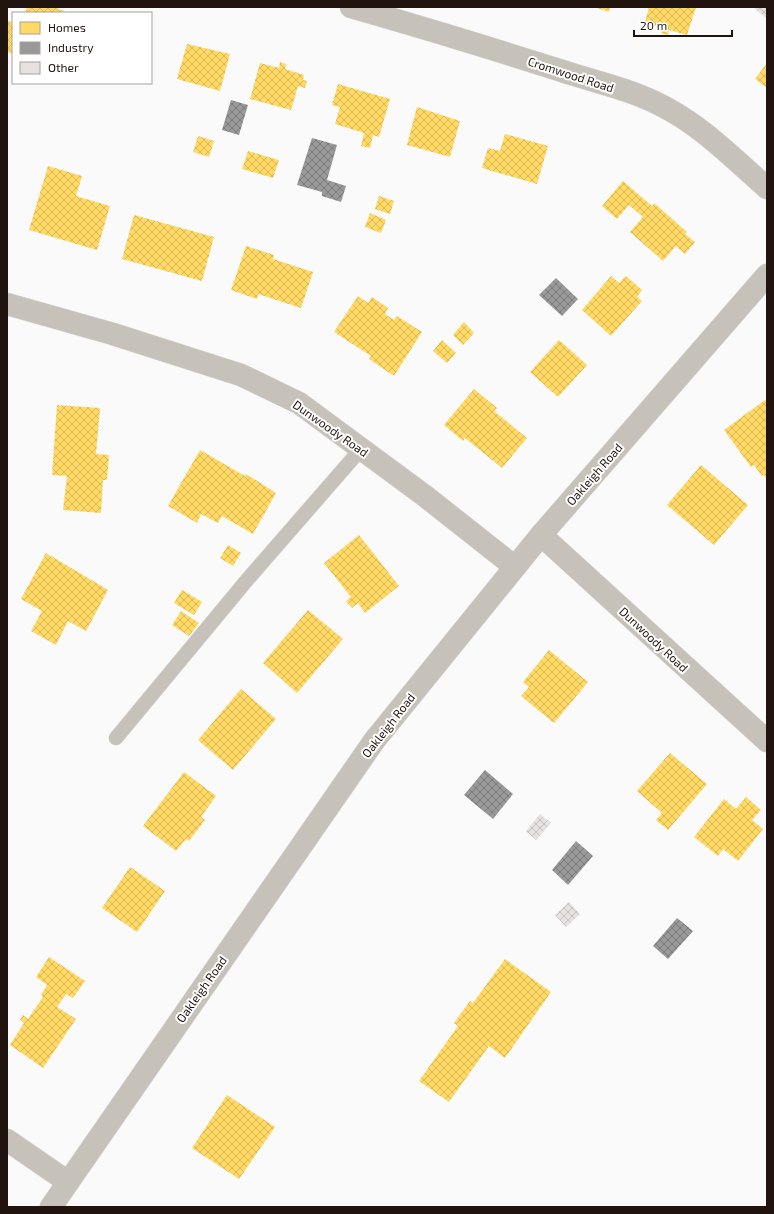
<svg xmlns="http://www.w3.org/2000/svg" width="774" height="1214" font-family="'Exo 2',sans-serif">
<defs>
<pattern id="homes-cross-hatch" width="8" height="8" patternUnits="userSpaceOnUse"><rect width="8" height="8" fill="#ffd966"/><path d="M0 0l8 8M0 8l8-8" fill="none" stroke="#dab957"/></pattern>
<pattern id="industry-cross-hatch" width="8" height="8" patternUnits="userSpaceOnUse"><rect width="8" height="8" fill="#999"/><path d="M0 0l8 8M0 8l8-8" fill="none" stroke="#7c7c7b"/></pattern>
<pattern id="building-cross-hatch" width="8" height="8" patternUnits="userSpaceOnUse"><rect width="8" height="8" fill="#e7e1df"/><path d="M0 0l8 8M0 8l8-8" fill="none" stroke="#c6c0be"/></pattern>
</defs>
<rect width="100%" height="100%" fill="#fafafa"/>
<g fill="url(#homes-cross-hatch)">
<path d="M 27,7 L 53,7 L 69,13 L 25,13 Z"/>
<path d="M 594,7 L 610,7 L 609,12 Z"/>
<path d="M 649,7 L 696,7 L 687,35 L 669,30 L 668,35 L 661,33 L 662,28 L 645,22 Z"/>
<path d="M 7,21 L 13,22 L 13,54 L 7,52 Z"/>
<path d="M 187,44 L 230,54 L 220,91 L 177,79 Z"/>
<path d="M 280,62 L 286,64 L 285,69 L 304,75 L 303,80 L 307,81 L 305,88 L 298,86 L 291,110 L 250,99 L 260,63 L 279,68 Z"/>
<path d="M 767,63 L 767,88 L 755,79 Z"/>
<path d="M 338,84 L 390,99 L 379,137 L 373,135 L 370,148 L 361,146 L 364,133 L 335,124 L 340,107 L 332,105 Z"/>
<path d="M 417,107 L 460,121 L 450,157 L 407,145 Z"/>
<path d="M 505,134 L 548,146 L 537,184 L 482,168 L 488,148 L 500,151 Z"/>
<path d="M 198,136 L 214,141 L 209,157 L 193,152 Z"/>
<path d="M 248,151 L 279,160 L 273,178 L 242,169 Z"/>
<path d="M 48,166 L 82,176 L 76,196 L 110,206 L 97,250 L 29,230 Z"/>
<path d="M 623,181 L 652,206 L 654,203 L 687,232 L 685,234 L 695,242 L 685,254 L 676,246 L 663,261 L 630,232 L 643,217 L 629,205 L 617,219 L 602,206 Z"/>
<path d="M 379,196 L 394,201 L 390,214 L 375,209 Z"/>
<path d="M 370,213 L 386,220 L 381,233 L 365,227 Z"/>
<path d="M 134,215 L 214,237 L 202,281 L 122,259 Z"/>
<path d="M 246,246 L 274,255 L 273,259 L 313,272 L 301,308 L 258,294 L 257,299 L 231,290 Z"/>
<path d="M 611,276 L 619,283 L 626,276 L 642,290 L 637,297 L 642,301 L 611,336 L 582,310 Z"/>
<path d="M 358,296 L 368,303 L 372,297 L 388,308 L 385,314 L 394,320 L 397,316 L 422,332 L 394,376 L 369,359 L 371,356 L 334,332 Z"/>
<path d="M 464,322 L 474,333 L 463,345 L 453,335 Z"/>
<path d="M 442,340 L 456,353 L 447,363 L 433,351 Z"/>
<path d="M 559,340 L 587,365 L 558,397 L 530,372 Z"/>
<path d="M 474,389 L 497,408 L 494,411 L 527,438 L 502,468 L 465,438 L 463,441 L 444,425 Z"/>
<path d="M 765,400 L 767,402 L 767,479 L 764,475 L 762,476 L 754,465 L 751,467 L 724,430 Z"/>
<path d="M 57,405 L 100,408 L 96,454 L 109,455 L 107,480 L 103,480 L 101,513 L 63,510 L 67,476 L 52,475 Z"/>
<path d="M 200,450 L 245,476 L 246,474 L 276,493 L 253,534 L 222,516 L 218,523 L 201,514 L 197,523 L 168,506 Z"/>
<path d="M 701,465 L 748,505 L 714,545 L 667,505 Z"/>
<path d="M 359,535 L 399,586 L 365,613 L 358,603 L 352,608 L 346,601 L 351,597 L 324,563 Z"/>
<path d="M 228,545 L 241,553 L 233,566 L 220,558 Z"/>
<path d="M 46,553 L 108,590 L 86,631 L 68,621 L 56,645 L 31,631 L 42,611 L 21,599 Z"/>
<path d="M 182,590 L 202,602 L 194,615 L 174,603 Z"/>
<path d="M 308,610 L 343,639 L 297,693 L 263,663 Z"/>
<path d="M 181,611 L 199,623 L 189,636 L 172,625 Z"/>
<path d="M 549,650 L 588,682 L 554,723 L 521,696 L 529,687 L 523,682 Z"/>
<path d="M 241,689 L 276,719 L 233,770 L 198,740 Z"/>
<path d="M 670,753 L 707,784 L 668,830 L 656,820 L 662,813 L 637,791 Z"/>
<path d="M 184,772 L 216,796 L 201,817 L 205,820 L 189,841 L 186,839 L 176,851 L 143,826 Z"/>
<path d="M 746,797 L 761,810 L 752,820 L 763,829 L 738,861 L 723,849 L 718,856 L 694,837 L 724,799 L 736,809 Z"/>
<path d="M 130,867 L 165,891 L 137,932 L 102,908 Z"/>
<path d="M 49,957 L 85,981 L 73,998 L 66,994 L 57,1007 L 76,1019 L 43,1068 L 10,1045 L 24,1023 L 20,1020 L 23,1015 L 28,1019 L 43,997 L 41,995 L 47,985 L 36,977 Z"/>
<path d="M 505,959 L 551,992 L 505,1058 L 489,1046 L 449,1102 L 419,1081 L 458,1026 L 454,1023 L 470,1001 L 473,1003 Z"/>
<path d="M 227,1095 L 275,1127 L 239,1179 L 192,1148 Z"/>
</g>
<g fill="url(#industry-cross-hatch)">
<path d="M 231,100 L 248,105 L 239,135 L 222,130 Z"/>
<path d="M 312,138 L 337,145 L 327,180 L 346,186 L 341,202 L 322,196 L 322,192 L 297,185 Z"/>
<path d="M 556,278 L 578,299 L 562,316 L 539,295 Z"/>
<path d="M 485,770 L 513,794 L 493,819 L 464,795 Z"/>
<path d="M 576,841 L 593,856 L 568,885 L 552,870 Z"/>
<path d="M 677,918 L 693,931 L 668,959 L 653,946 Z"/>
</g>
<g fill="url(#building-cross-hatch)">
<path d="M 753,7 L 767,7 L 767,19 Z"/>
<path d="M 540,814 L 551,823 L 536,840 L 526,831 Z"/>
<path d="M 569,902 L 580,914 L 566,927 L 555,915 Z"/>
</g>
<g fill="none" stroke-linecap="round" stroke-linejoin="round">
<g stroke="#d7d5d4" stroke-width="15">
<path id="service" d="M 116,738 L 247,580 L 361,449"/>
</g>
<g stroke="#d7d5d4" stroke-width="23">
<g id="minor">
<path d="M 351,7 C 421,27 490,48 559,70 C 595,82 635,90 668,109 C 705,129 735,160 767,188"/>
<path d="M 7,304 L 113,334 L 241,375 L 299,403 L 425,496 L 515,567"/>
<path d="M 541,535 L 767,741"/>
<path d="M 7,1140 L 68,1182"/>
<path d="M 51,1207 L 374,741 L 541,535 L 767,275"/>
</g>
</g>
<use href="#service" stroke="#c6c2ba" stroke-width="14"/>
<use href="#minor" stroke="#c6c2ba" stroke-width="22"/>
</g>
<g text-anchor="middle" dominant-baseline="central" stroke-width="4" stroke-linejoin="round" paint-order="stroke">
<g font-size="12" fill="#21140f" stroke="#fff">
<text transform="translate(571 74) rotate(18)">Cromwood Road</text>
<text transform="translate(331 428) rotate(35)">Dunwoody Road</text>
<text transform="translate(594 474) rotate(-49)">Oakleigh Road</text>
<text transform="translate(654 639) rotate(43)">Dunwoody Road</text>
<text transform="translate(388 725) rotate(-52)">Oakleigh Road</text>
<text transform="translate(201 989) rotate(-55)">Oakleigh Road</text>
</g>
</g>
<rect width="774" height="1214" fill="none" stroke="#21140f" stroke-width="16"/>
<rect x="12" y="12" width="140" height="72" fill="#ffffff" stroke="#a6a19f"/>
<rect x="20" y="22" width="20" height="12" fill="#ffd966" stroke="#a6a19f"/>
<text x="48" y="32" font-size="12" fill="#21140f">Homes</text>
<rect x="20" y="42" width="20" height="12" fill="#999999" stroke="#a6a19f"/>
<text x="48" y="52" font-size="12" fill="#21140f">Industry</text>
<rect x="20" y="62" width="20" height="12" fill="#e7e1df" stroke="#a6a19f"/>
<text x="48" y="72" font-size="12" fill="#21140f">Other</text>
<path d="M634 30v6h98v-6" fill="none" stroke="#21140f" stroke-width="2"/>
<text x="640" y="30" font-size="12" fill="#21140f" stroke="#ffffff" stroke-width="3" paint-order="stroke">20 m</text>
</svg>
